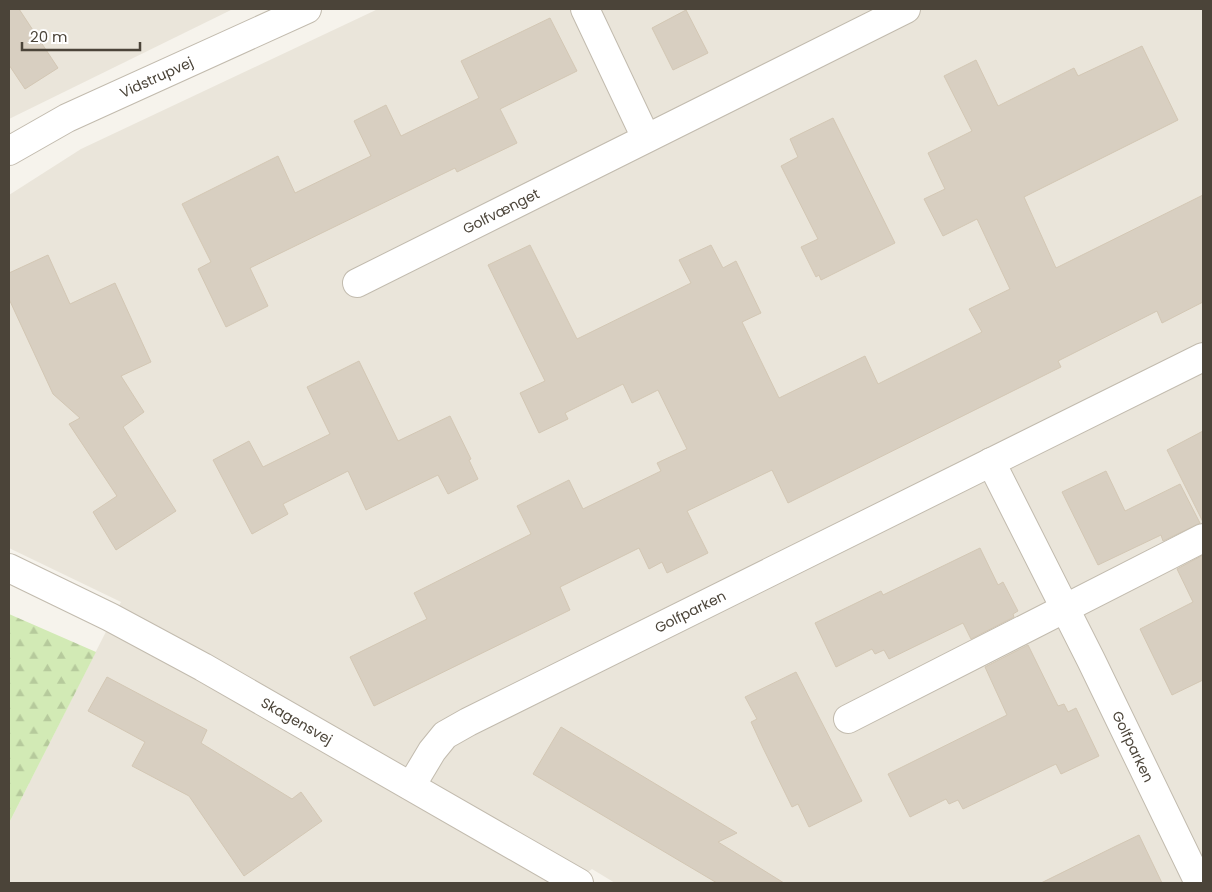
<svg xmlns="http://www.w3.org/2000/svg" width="1212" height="892" font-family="Poppins,sans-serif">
<defs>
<pattern id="forest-firs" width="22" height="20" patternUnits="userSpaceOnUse" patternTransform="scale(1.25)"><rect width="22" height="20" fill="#d2eab5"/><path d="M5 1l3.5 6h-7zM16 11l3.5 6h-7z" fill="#b6ca9c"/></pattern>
</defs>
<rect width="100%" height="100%" fill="#f6f3ec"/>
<g fill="#eae5da">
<path d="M 9,9 L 233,9 L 9,119 Z"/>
<path d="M 378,9 L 1203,9 L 1203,883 L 615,883 L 592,869 L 573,883 L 9,883 L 9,823 L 121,602 L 9,548 L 9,195 L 81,149 Z"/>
</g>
<path fill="url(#forest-firs)" d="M 9,614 L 96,652 L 9,823 Z"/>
<g fill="#d8cfc1" stroke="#d3c7b4">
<path d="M 9,9 L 19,9 L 58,68 L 25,89 L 9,65 Z"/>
<path d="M 686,10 L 708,53 L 673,70 L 652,28 Z"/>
<path d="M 550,18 L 577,71 L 500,109 L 517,143 L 457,172 L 455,168 L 250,268 L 268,306 L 226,327 L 198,269 L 211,262 L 182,204 L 278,156 L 295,193 L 371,156 L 354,121 L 386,105 L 401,136 L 479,98 L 461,61 Z"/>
<path d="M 1142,46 L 1178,120 L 1024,197 L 1056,268 L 1203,195 L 1203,302 L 1162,323 L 1157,311 L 1058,361 L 1061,367 L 788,503 L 772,470 L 687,511 L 708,553 L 667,573 L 662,562 L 649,569 L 639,548 L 560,587 L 570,610 L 374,706 L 350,657 L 427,619 L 414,593 L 531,534 L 517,506 L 569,480 L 583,509 L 661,471 L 657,463 L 687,449 L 658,390 L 632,403 L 623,384 L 565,413 L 568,419 L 539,433 L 520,393 L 545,381 L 488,265 L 530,245 L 577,339 L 691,283 L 679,260 L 711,245 L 723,268 L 736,261 L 761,313 L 742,322 L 779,398 L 865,356 L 878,384 L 982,332 L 969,309 L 1010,289 L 977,219 L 943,236 L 924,199 L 945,189 L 928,153 L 972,131 L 944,76 L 976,60 L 998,106 L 1074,68 L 1078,76 Z"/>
<path d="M 833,118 L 895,243 L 821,280 L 819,275 L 816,277 L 801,247 L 818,239 L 781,166 L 798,157 L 790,139 Z"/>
<path d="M 48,255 L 70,304 L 115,283 L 151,362 L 121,376 L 144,412 L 123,427 L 176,511 L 116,550 L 93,512 L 117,496 L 69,424 L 80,418 L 53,394 L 9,299 L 9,273 Z"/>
<path d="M 359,361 L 398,441 L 450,416 L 471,459 L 469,460 L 478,479 L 448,494 L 438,475 L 366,510 L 348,471 L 283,504 L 288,514 L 252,534 L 213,460 L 249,441 L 263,467 L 330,434 L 307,387 Z"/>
<path d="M 1203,431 L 1203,522 L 1167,450 Z"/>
<path d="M 1106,471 L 1125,511 L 1180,484 L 1200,523 L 1163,541 L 1161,535 L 1098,565 L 1062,492 Z"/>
<path d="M 980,548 L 998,585 L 1003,582 L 1018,611 L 1013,614 L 1014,617 L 971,639 L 963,623 L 889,659 L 884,650 L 875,654 L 872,649 L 836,667 L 815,623 L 881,591 L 883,595 Z"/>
<path d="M 1203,555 L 1203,680 L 1172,695 L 1140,629 L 1193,602 L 1177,569 Z"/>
<path d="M 1028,645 L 1058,706 L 1064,704 L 1068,712 L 1076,708 L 1099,756 L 1061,774 L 1056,764 L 963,809 L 958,800 L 949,804 L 946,799 L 910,817 L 888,774 L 1007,715 L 985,667 Z"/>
<path d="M 796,672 L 862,801 L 809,827 L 798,804 L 792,807 L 763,748 L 751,722 L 757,719 L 745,697 Z"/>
<path d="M 107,677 L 207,730 L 201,743 L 292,799 L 301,792 L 322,821 L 244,876 L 189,796 L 132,766 L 145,742 L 88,711 Z"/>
<path d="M 561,727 L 737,833 L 718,842 L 784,883 L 717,883 L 533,774 Z"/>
<path d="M 1139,835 L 1162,883 L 1041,883 L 1114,847 Z"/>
</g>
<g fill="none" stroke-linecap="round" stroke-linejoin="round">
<g stroke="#c2bbae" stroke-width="30">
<g id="minor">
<path d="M 585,9 L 646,138"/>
<path id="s1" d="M 357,283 L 906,9"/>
<path id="s2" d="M 991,462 L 1091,660 L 1199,883"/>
<path id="s3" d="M 9,568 L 110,617 L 203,667 L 579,883"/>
<path d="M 848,719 L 1203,538"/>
<path id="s4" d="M 411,786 L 432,751 L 445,735 L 468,722 L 1203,357"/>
</g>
</g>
<g stroke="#c2bbae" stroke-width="30">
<g id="tertiary">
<path id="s5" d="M 9,151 L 67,118 L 307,9"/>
</g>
</g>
<use href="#minor" stroke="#fff" stroke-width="28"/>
<use href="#tertiary" stroke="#fff" stroke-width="28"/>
</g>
<g text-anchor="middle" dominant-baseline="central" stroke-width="4" stroke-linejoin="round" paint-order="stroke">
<g font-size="14" fill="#4b4439" stroke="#fff">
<text stroke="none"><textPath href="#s5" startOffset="165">Vidstrupvej</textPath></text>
<text stroke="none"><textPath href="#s1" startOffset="161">Golfvænget</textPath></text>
<text stroke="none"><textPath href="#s4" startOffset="336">Golfparken</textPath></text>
<text stroke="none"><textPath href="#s3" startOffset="326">Skagensvej</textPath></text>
<text stroke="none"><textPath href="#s2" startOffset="318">Golfparken</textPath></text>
</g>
</g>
<rect width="1212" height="892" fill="none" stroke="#4b4439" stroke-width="20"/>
<path d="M22 42v8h118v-8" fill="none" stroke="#4b4439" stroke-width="2.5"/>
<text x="30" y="42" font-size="15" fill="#4b4439" stroke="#ffffff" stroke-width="4" paint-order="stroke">20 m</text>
</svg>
